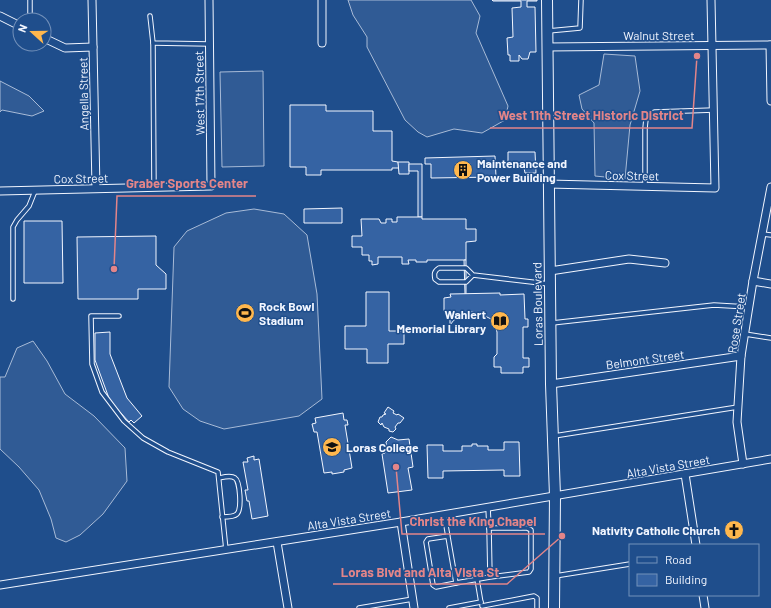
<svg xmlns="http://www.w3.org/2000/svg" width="771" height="608" font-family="Barlow,sans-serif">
<rect width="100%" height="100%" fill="#1f4e8c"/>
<g fill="#305b95" stroke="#a8bbd7">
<path d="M 348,0 L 471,0 L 480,16 L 476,33 L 508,106 L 505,120 L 482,133 L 454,129 L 427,137 L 418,132 L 405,120 L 367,47 L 367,37 L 353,15 Z"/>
<path d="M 604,54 L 635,56 L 640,91 L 630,125 L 625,179 L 595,176 L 594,123 L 582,109 L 579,95 L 599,85 Z"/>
<path d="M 263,71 L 264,166 L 222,167 L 220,72 Z"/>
<path d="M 0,81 L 29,96 L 44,111 L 32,116 L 2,110 L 0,112 Z"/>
<path d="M 254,209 L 284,214 L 307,235 L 317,294 L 322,399 L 299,416 L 224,429 L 200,421 L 183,409 L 169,387 L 174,247 L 187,231 L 226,213 Z"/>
<path d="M 33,341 L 47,361 L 65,394 L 94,416 L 125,448 L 127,481 L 103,514 L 80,535 L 66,542 L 56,538 L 51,519 L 39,490 L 19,467 L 0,449 L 0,377 L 5,377 L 17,348 Z"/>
</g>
<g fill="#3563a3" stroke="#f2f6ff">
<path d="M 492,0 L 537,0 L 537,1 L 527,1 L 527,7 L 535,7 L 536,52 L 530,52 L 528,59 L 522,59 L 519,55 L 519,61 L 510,61 L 510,55 L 508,55 L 507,38 L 513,37 L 512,8 L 521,7 L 521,1 L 493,1 Z"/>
<path d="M 290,105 L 326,105 L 326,111 L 373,111 L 373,131 L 392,131 L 392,161 L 398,162 L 399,168 L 392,168 L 392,170 L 321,170 L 321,175 L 306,175 L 306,167 L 290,167 Z"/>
<path d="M 508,152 L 535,152 L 536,173 L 525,173 L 524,168 L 508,168 Z"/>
<path d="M 495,156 L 496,177 L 431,178 L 431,164 L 425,164 L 425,158 Z"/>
<path d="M 398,162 L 409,162 L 409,174 L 399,174 Z"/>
<path d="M 409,164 L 422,164 L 422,217 L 418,217 L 418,171 L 409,171 Z"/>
<path d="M 342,208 L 342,223 L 304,223 L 304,209 Z"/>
<path d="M 397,217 L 422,217 L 422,219 L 466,219 L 466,229 L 476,229 L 476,241 L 466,242 L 466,260 L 427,260 L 427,262 L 416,262 L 416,260 L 408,260 L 409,264 L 402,264 L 402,257 L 378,257 L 378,264 L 372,265 L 372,261 L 369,261 L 369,255 L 362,255 L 362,247 L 352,247 L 352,236 L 362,236 L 361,219 L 379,219 L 381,223 L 386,223 L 386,219 L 392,219 L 392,222 L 397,222 Z"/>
<path d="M 24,221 L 62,221 L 63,283 L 24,283 Z"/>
<path d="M 156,236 L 156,265 L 166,274 L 166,289 L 138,289 L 138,299 L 78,299 L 77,237 Z"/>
<path d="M 464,260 L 466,260 L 466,294 L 465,294 Z"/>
<path d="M 366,292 L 389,292 L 389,331 L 404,331 L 404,344 L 388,344 L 388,363 L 367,363 L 367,349 L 345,349 L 345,326 L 366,326 Z"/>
<path d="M 500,293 L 500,295 L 524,294 L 525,319 L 528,319 L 528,327 L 523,327 L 523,358 L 529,358 L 529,367 L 523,367 L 523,373 L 501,373 L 501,367 L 494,367 L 494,357 L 497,354 L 497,332 L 494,323 L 491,319 L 481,314 L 472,312 L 465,314 L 454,320 L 450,325 L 450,311 L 444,311 L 444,298 L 451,297 L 450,294 Z"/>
<path d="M 110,332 L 110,354 L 127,398 L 142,416 L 134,423 L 131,420 L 129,422 L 110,401 L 95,360 L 95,333 Z"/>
<path d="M 388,407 L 394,411 L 393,413 L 397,415 L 398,414 L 404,418 L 400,423 L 398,423 L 395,427 L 396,429 L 393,432 L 389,431 L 389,429 L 384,427 L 382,423 L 381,425 L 378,422 L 380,417 L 382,417 L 383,415 L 386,414 L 384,413 Z"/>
<path d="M 343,413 L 344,420 L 347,420 L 348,425 L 345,425 L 352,468 L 344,470 L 344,472 L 332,474 L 332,472 L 324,473 L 317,432 L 314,432 L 312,424 L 316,423 L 315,418 Z"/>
<path d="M 391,437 L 398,440 L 409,439 L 413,467 L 408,468 L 412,490 L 388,493 L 382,454 L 385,453 L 384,449 L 387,449 L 386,442 Z"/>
<path d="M 504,442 L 519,442 L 520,476 L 504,476 L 504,470 L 443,471 L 443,478 L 428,478 L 427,445 L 443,445 L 443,451 L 462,451 L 462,446 L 472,446 L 472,444 L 477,444 L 477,446 L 488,446 L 488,450 L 504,450 Z"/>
<path d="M 254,456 L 254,460 L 259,459 L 268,516 L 252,519 L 249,501 L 247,501 L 245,490 L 248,490 L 243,462 L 248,462 L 247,458 Z"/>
</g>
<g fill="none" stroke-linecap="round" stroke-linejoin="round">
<g stroke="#f2f6ff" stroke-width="5.5">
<g id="lane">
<path d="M 150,16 L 153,43 L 209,44"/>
<path d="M 30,20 L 30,0"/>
<path d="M 548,31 L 580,28 L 581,0"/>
<path d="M 153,43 L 154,187"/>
<path d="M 645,186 L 645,129 C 646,119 645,115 655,112 L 714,110"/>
<path d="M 762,234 L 771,235"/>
<path d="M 473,275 L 466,268 L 439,268 C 434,271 434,274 435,279 L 439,282 L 466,282 L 473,275 L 549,284"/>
<path d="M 13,299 L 13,227 L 17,220 L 29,206 L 35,191"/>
<path d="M 119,316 L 91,316 L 92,364 L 102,392 L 124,421 L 143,438 L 168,452 L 218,472 L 226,550"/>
<path d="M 552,323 L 714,305 L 748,307"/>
<path d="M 745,334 L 771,338"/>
<path d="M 554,436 L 738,407"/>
<path d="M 219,478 C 224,477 231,475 235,478 C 240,481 242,509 237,514 C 234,517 227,517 222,517"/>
<path d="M 488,507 L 489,528"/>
<path d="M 444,514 L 456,583 L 436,587 L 433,585 L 426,542 L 428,539 L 448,536"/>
<path d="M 555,576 L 630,564"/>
<path d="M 477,579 L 481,603"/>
<path d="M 456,583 L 490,577 L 529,572 L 531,569 L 531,530 L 527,528 L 489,528 L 490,577"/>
<path d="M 482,606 L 534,596 L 537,598 L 537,608"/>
<path d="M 359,608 L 413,599"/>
<path d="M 449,608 L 481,602"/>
</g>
</g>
<g stroke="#f2f6ff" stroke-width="9">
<g id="street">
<path d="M 92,0 L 96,188"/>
<path d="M 0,16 L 20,26"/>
<path d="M 44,38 L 65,48 L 93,47"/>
<path d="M 322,43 L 322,0"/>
<path d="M 770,45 L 771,101"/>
<path d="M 547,47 L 771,45"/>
<path d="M 548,184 L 715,188 L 711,0"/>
<path d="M 0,191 L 211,186 L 209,0"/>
<path d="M 550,271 L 629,259 L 665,263"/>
<path d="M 753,281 L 771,284"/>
<path d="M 551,384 L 741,356"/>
<path d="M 743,464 L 737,422 L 741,356 L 753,281 L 771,187"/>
<path d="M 685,474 L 696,545"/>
<path d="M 401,522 L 414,608"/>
<path d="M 277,542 L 288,608"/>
<path d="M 0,585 L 401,522 L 771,459"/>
<path d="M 703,595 L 705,608"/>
</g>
</g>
<g stroke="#f2f6ff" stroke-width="12">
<path id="secondary" d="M 547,0 L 551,384 L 555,496 L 554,608"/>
</g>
<use href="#lane" stroke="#1f4e8c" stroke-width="3.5"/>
<use href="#street" stroke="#1f4e8c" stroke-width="7"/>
<use href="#secondary" stroke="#1f4e8c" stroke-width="10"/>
</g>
<defs>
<g id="building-disc" transform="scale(1)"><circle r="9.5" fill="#ffb74d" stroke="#1f4e8c"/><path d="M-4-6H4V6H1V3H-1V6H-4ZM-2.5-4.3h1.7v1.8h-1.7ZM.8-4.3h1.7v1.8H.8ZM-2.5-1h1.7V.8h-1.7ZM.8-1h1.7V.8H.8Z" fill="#111"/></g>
<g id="stadium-disc" transform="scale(1)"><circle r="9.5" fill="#ffb74d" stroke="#1f4e8c"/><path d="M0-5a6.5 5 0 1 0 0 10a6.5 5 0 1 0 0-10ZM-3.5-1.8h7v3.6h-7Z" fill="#111"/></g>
<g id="library-disc" transform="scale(1)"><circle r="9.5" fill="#ffb74d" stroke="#1f4e8c"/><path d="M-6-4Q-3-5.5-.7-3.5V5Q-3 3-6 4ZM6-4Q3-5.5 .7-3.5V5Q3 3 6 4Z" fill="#111"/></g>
<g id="university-disc" transform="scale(1)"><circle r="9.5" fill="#ffb74d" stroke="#1f4e8c"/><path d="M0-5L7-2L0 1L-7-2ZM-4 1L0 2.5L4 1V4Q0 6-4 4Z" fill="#111"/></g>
<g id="church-disc" transform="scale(1)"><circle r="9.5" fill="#ffb74d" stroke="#1f4e8c"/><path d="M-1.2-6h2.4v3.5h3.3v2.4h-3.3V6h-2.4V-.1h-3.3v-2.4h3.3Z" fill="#111"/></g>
</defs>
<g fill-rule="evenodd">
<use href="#building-disc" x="463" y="170"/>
<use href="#stadium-disc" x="245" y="313"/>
<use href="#library-disc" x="500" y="321"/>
<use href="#university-disc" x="332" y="447"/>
<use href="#church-disc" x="734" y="530"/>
</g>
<g text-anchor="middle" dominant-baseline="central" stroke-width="3" stroke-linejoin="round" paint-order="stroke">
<g font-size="12" fill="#f2f6ff" stroke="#1f4e8c">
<text x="659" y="35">Walnut Street</text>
<text transform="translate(199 93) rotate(-91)">West 17th Street</text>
<text transform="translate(83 94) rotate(-91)">Angella Street</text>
<text transform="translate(632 175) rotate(1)">Cox Street</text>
<text transform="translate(81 178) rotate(-1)">Cox Street</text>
<text transform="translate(537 304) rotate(-91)">Loras Boulevard</text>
<text transform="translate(736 323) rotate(-81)">Rose Street</text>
<text transform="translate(645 359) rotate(-8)">Belmont Street</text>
<text transform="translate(668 466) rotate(-10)">Alta Vista Street</text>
<text transform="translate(349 519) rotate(-9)">Alta Vista Street</text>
</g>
<g font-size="12" font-weight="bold" fill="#f2f6ff" stroke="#1f4e8c" text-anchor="start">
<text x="477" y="163">Maintenance and<tspan x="477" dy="14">Power Building</tspan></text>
<text x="259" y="306">Rock Bowl<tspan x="259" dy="14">Stadium</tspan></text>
<text x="486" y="314" text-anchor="end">Wahlert<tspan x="486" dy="14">Memorial Library</tspan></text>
<text x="346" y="447">Loras College</text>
<text x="720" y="530" text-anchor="end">Nativity Catholic Church</text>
</g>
</g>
<path fill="none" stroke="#e38589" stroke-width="1.5" d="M697 56L692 128H490M114 269L117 196H256M396 467L402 534H545M562 536L507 584H333"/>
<g fill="#e38589" stroke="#1f4e8c" stroke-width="1.5">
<circle cx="697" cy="56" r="4"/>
<circle cx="114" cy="269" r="4"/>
<circle cx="396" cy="467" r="4"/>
<circle cx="562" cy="536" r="4"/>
</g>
<g font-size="13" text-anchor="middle" font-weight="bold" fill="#e38589" stroke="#1f4e8c" stroke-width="3" stroke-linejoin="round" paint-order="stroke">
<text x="591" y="120">West 11th Street Historic District</text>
<text x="187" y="188">Graber Sports Center</text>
<text x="473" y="526">Christ the King Chapel</text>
<text x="420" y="577">Loras Blvd and Alta Vista St</text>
</g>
<rect x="629" y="544" width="130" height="52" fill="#1f4e8c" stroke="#7391ba"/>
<rect x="637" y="557" width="20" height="6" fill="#1f4e8c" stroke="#7391ba"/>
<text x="665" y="564" font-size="12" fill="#f2f6ff">Road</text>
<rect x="637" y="574" width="20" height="12" fill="#3563a3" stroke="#7391ba"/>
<text x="665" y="584" font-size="12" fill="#f2f6ff">Building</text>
<g transform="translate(32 32) rotate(291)"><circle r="19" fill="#1f4e8c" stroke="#7391ba"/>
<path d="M0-3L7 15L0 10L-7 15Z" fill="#ffb74d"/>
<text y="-6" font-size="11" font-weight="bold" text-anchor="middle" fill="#f2f6ff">N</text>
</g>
</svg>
